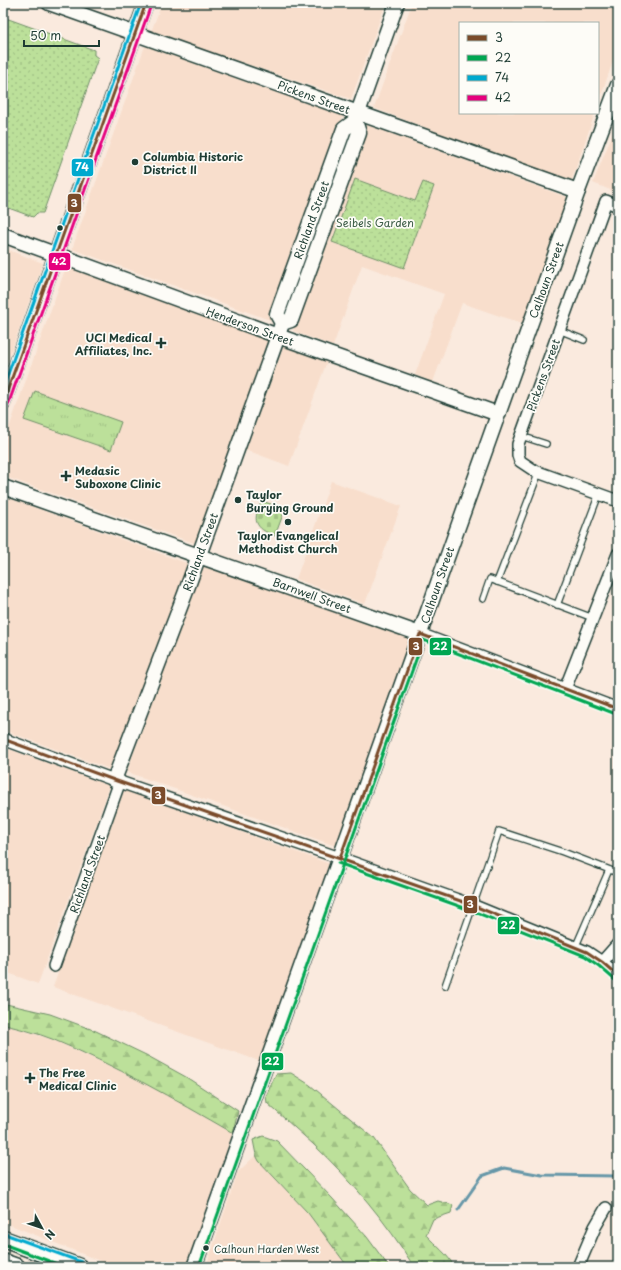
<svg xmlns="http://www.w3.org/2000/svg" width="621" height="1270" font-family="'Playpen Sans',sans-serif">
<defs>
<pattern id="grass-tufts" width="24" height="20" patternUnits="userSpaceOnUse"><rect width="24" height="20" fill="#bce09a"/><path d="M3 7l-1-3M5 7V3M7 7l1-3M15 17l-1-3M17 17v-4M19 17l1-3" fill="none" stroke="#a1c185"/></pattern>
<pattern id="forest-firs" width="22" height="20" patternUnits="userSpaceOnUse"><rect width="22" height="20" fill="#bce09a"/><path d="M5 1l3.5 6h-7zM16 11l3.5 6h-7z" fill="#a1c185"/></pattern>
<pattern id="cemetery-stones" width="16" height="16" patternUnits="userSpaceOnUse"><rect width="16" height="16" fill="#bce09a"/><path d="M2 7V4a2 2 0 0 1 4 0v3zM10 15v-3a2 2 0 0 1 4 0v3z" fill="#a1c185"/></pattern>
<pattern id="park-dots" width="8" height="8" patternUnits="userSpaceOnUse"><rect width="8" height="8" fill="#bce09a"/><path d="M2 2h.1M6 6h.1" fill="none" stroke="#a1c185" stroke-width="1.8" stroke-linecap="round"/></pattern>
</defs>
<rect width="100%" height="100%" fill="#faeade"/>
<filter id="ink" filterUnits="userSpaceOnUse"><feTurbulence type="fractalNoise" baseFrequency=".025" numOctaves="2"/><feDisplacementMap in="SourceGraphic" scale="8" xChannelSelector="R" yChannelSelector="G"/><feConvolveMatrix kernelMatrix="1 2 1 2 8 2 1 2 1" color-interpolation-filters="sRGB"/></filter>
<g filter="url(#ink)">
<g fill="#f8decc">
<path d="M 162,3 L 386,3 L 351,99 L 151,32 Z"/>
<path d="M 412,3 L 618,3 L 618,47 L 598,104 L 598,23 L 460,23 L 460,113 L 595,113 L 571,182 L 374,108 Z"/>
<path d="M 145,46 L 343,116 L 270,320 L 72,249 Z"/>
<path d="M 618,120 L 618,193 L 593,183 Z"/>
<path d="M 367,125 L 569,198 L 523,324 L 462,303 L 433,382 L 415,375 L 444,294 L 362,265 L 333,346 L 293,331 Z"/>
<path d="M 3,248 L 43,263 L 3,374 Z"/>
<path d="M 66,267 L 269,339 L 197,544 L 3,476 L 3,445 Z"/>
<path d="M 284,345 L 327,361 L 289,466 L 246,450 Z"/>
<path d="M 331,481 L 401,506 L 365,604 L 296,579 Z"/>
<path d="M 3,496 L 189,564 L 113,770 L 3,730 Z"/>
<path d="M 202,564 L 411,638 L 336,846 L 127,772 Z"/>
<path d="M 3,747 L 110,786 L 38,984 L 3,971 Z"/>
<path d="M 124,790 L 330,864 L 259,1061 L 53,987 Z"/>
<path d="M 3,1003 L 6,1004 L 5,1025 L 51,1039 L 102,1062 L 160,1091 L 233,1133 L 186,1267 L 115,1267 L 3,1222 Z"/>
<path d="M 256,1155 L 259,1161 L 308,1213 L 348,1267 L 206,1267 L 238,1172 Z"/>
</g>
<path fill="url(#grass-tufts)" stroke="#6e8e67" d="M 35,391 L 121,422 L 111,450 L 24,420 Z"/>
<g fill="url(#forest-firs)" stroke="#6e8e67">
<path d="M 6,1004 L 50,1014 L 96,1031 L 146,1055 L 186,1077 L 238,1111 L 233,1133 C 174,1099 115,1065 52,1039 C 37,1033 21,1029 5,1025 Z"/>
<path d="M 291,1073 L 310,1085 L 374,1138 L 410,1189 L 427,1205 L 438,1201 L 453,1205 L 451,1213 L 433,1219 L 426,1235 C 435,1245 449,1255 454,1267 L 414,1267 C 387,1222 351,1180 313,1144 C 298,1130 282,1117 267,1103 L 266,1096 L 276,1074 Z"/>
<path d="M 263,1136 L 277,1141 L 332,1198 L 367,1237 L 389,1267 L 348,1267 L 308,1213 L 259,1161 L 256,1155 L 253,1140 Z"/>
</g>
<path fill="url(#cemetery-stones)" stroke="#6e8e67" d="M 262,501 L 285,509 L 275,536 C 254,528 252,520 262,501 Z"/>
<g fill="url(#park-dots)" stroke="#6e8e67">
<path d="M 3,17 L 94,50 L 94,55 L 98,58 L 43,213 L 37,213 L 33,217 L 3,206 Z"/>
<path d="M 355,179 L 415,201 L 423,182 L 434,186 L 404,268 L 332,242 Z"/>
</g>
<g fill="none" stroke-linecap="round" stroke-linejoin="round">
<path stroke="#6697a8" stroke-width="3" d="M 458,1210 L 482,1176 L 504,1168 L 542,1175 L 618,1176"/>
<g stroke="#1f3d34" stroke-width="8">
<g id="service">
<path d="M 559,330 L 584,340"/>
<path d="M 521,436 L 546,444"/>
<path d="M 497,582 L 539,472"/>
<path d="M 483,599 L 490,579 L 593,618"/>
<path d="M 557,605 L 599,494"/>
<path d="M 575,948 L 609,870"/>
<path d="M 445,986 L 499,831 L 563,852 L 618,873"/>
</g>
</g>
<g stroke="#1f3d34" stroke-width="14">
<g id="minor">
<path d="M 618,206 L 606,201 L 518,444 L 518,455 L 520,461 L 535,471 L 618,501"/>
<path d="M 420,634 L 618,709"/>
<path d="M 565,689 L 618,554"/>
<path d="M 3,739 L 114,780 L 340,858 L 472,905 L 587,952 L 602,962 L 618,976"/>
<path d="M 602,962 L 618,944"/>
<path d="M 54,966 L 120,781"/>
<path d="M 578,1267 L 595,1227 L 606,1208"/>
</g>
</g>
<g stroke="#1f3d34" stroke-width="17">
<g id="tertiary">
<path d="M 49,3 L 578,191"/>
<path d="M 3,235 L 278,336 L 498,414"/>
<path d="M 282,323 L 291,320 L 359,133 L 355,121"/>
<path d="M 3,403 L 146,3"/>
<path d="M 3,487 L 420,634"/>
<path d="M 114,780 L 185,594 L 278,336 L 282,323 L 277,314 L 344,129 L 355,121 L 397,3"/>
<path d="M 194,1267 L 505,395 L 578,191 L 618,85"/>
</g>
</g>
<g stroke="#1f3d34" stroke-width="19">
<g id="secondary">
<path d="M 3,1239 L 79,1267"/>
<path d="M 3,1262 L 17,1267"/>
</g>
</g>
<use href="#service" stroke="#fdfcf7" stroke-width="5.5"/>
<use href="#minor" stroke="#fdfcf7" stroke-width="11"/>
<use href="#tertiary" stroke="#fdfcf7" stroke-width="14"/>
<use href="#secondary" stroke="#fdfcf7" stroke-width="16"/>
<g stroke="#fdfcf7" stroke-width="6">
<g id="bus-1">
<path d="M 3,403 L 146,3"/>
<path d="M 3,739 L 114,780 L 472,905 L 587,952 L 602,962 L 618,976"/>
<path d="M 340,858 L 420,634 L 618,709"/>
</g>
</g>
<g stroke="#fdfcf7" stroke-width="6">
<g id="bus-2">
<path d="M 338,863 L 470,910 L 585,956 L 599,966 L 615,980"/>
<path d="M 3,1244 L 65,1267"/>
<path d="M 199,1267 L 423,640 L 616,714"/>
</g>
</g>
<g stroke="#fdfcf7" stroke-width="6">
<g id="bus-3">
<path d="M 3,388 L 141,3"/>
<path d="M 5,1234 L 81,1262"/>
</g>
</g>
<g stroke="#fdfcf7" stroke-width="6">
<path id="bus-4" d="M 8,405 L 151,5"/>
</g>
<use href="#bus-1" stroke="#7a4b2a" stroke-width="3"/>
<use href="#bus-2" stroke="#00a651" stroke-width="3"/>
<use href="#bus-3" stroke="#00a9ce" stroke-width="3"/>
<use href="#bus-4" stroke="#e5007d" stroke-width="3"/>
</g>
</g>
<g fill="#1f3d34" stroke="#fdfcf7" stroke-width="1.5">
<circle cx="135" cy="162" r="4"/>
<circle cx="60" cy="228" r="3.5"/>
<path d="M159 337h4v4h4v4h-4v4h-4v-4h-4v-4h4z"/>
<path d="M64 470h4v4h4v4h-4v4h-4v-4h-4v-4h4z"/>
<circle cx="238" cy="500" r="4"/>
<circle cx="288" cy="522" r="4"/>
<path d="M28 1072h4v4h4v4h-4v4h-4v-4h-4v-4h4z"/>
<circle cx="206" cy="1248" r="3.5"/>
</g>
<g text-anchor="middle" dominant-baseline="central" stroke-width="3.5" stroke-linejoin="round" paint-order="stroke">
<g font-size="10" fill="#1f3d34" stroke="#fdfcf7" text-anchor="start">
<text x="214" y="1248">Calhoun Harden West</text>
</g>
<g font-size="11" fill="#1f3d34" stroke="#fdfcf7">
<text transform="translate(314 97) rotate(20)">Pickens Street</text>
<text transform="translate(311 220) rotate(-70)">Richland Street</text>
<text transform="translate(546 280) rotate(-70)">Calhoun Street</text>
<text transform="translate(250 326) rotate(20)">Henderson Street</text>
<text transform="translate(543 375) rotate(-70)">Pickens Street</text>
<text transform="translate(200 552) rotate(-70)">Richland Street</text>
<text transform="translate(437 585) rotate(-71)">Calhoun Street</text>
<text transform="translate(312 595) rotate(20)">Barnwell Street</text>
<text transform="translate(87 874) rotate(-70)">Richland Street</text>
</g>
<g font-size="11" font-weight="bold" fill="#1f3d34" stroke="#fdfcf7" text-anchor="start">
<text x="143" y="156">Columbia Historic<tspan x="143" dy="13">District II</tspan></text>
<text x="152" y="337" text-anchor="end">UCI Medical<tspan x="152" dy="13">Affiliates, Inc.</tspan></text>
<text x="75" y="470">Medasic<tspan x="75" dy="13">Suboxone Clinic</tspan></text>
<text x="246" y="494">Taylor<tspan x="246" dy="13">Burying Ground</tspan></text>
<text x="288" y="535" text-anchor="middle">Taylor Evangelical<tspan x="288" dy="13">Methodist Church</tspan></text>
<text x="39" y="1072">The Free<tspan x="39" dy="13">Medical Clinic</tspan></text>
</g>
<g font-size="11" fill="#3e5e48" stroke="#fdfcf7">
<text x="375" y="222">Seibels Garden</text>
</g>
</g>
<g stroke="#fdfcf7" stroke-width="1.5">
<rect x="71" y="158" width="23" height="19" rx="4" fill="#00a9ce"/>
<rect x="67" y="193" width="15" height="20" rx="4" fill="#7a4b2a"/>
<rect x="48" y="252" width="23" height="19" rx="4" fill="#e5007d"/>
<rect x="408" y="637" width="15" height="19" rx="4" fill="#7a4b2a"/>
<rect x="429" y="637" width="23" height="19" rx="4" fill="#00a651"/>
<rect x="151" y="786" width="15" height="19" rx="4" fill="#7a4b2a"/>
<rect x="463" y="895" width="15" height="19" rx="4" fill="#7a4b2a"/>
<rect x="497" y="916" width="23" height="19" rx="4" fill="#00a651"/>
<rect x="261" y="1052" width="23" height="19" rx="4" fill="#00a651"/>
</g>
<g font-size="11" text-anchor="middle" font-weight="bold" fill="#fff">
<text x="82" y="171">74</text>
<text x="74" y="207">3</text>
<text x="59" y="265">42</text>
<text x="416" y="650">3</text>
<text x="440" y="650">22</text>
<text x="158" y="799">3</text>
<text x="470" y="908">3</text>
<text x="508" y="929">22</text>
<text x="272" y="1065">22</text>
</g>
<rect width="621" height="1270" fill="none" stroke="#fdfcf7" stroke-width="16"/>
<rect x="8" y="8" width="605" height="1254" fill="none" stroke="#1f3d34" stroke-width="1.5" filter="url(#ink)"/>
<rect x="459" y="22" width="140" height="92" fill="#fdfcf7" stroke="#a4b0a9"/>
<rect x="467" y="35" width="20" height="6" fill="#7a4b2a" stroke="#a4b0a9"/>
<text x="495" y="42" font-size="12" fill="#1f3d34">3</text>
<rect x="467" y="55" width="20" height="6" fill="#00a651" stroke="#a4b0a9"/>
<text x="495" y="62" font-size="12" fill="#1f3d34">22</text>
<rect x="467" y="75" width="20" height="6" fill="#00a9ce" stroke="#a4b0a9"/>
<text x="495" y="82" font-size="12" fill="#1f3d34">74</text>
<rect x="467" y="95" width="20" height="6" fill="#e5007d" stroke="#a4b0a9"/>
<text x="495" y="102" font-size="12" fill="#1f3d34">42</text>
<g transform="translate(42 1228) rotate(130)" stroke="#fdfcf7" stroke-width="3" paint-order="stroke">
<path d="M0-3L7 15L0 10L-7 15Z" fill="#1f3d34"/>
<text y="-6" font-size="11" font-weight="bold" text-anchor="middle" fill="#1f3d34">N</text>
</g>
<path d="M24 40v6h75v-6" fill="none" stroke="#1f3d34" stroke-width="2"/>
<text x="30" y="40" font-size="12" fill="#1f3d34" stroke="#fdfcf7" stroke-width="3" paint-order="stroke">50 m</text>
</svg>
